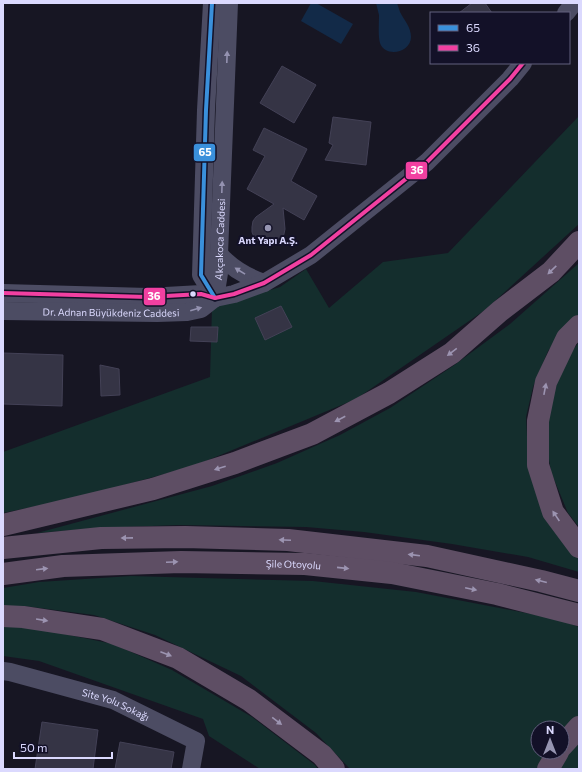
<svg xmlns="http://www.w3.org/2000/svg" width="582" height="772" font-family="Commissioner,sans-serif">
<rect width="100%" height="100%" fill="#171623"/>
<g fill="#142e2d">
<path d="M 579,116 L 579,224 L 485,310 L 356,399 L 194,466 L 76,498 L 3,513 L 3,452 L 210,377 L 212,308 L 280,287 L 306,269 L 329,308 L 383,262 L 448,253 Z"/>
<path d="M 579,263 L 579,314 L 569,323 L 548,351 L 533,387 L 526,417 L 528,455 L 563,543 L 579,559 L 579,572 L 528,557 L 452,544 L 364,532 L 306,527 L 178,525 L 98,528 L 37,533 L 212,486 L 277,463 L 340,435 L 390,408 L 453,366 L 510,324 Z"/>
<path d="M 579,342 L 579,527 L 568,513 L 551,472 L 546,440 L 548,402 L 572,351 Z"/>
<path d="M 131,576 L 313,581 L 416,592 L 557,619 L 579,627 L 579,716 L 562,735 L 562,728 L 538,728 L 538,752 L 549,752 L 542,769 L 350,769 L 316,733 L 241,676 L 155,635 L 94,615 L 24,606 L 3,606 L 3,588 L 39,582 Z"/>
<path d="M 3,623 L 11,623 L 113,644 L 172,670 L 252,717 L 315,765 L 318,769 L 260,769 L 209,736 L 203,719 L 39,661 L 3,656 Z"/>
<path d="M 579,738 L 579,769 L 558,769 Z"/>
</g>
<g fill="#122a48">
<path d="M 311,3 L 316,3 L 353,24 L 341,44 L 301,21 Z"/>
<path d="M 376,3 L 397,3 C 398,6 399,9 400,12 C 404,20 411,27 411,37 C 411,53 385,58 380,43 C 378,36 379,23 379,15 C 378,11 377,7 376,3 Z"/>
</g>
<g fill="#353445" stroke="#434156">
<path d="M 472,3 L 485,3 L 492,13 L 459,13 Z"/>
<path d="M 282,66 L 316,85 L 294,123 L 260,103 Z"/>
<path d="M 333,117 L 371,122 L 366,165 L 325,160 L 333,145 L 329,143 Z"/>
<path d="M 264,128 L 307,149 L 291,181 L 317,196 L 304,220 L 283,208 L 285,229 L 284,234 L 282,239 L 278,243 L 273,245 L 267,245 L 262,244 L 258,241 L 254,237 L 252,232 L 252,227 L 253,221 L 256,217 L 274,204 L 247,189 L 265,156 L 253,150 Z"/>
<path d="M 281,306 L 292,327 L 265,340 L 255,318 Z"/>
<path d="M 191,327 L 218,327 L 217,342 L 190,341 Z"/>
<path d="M 3,353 L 63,355 L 62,406 L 3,404 Z"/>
<path d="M 100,365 L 119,369 L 120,395 L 101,396 Z"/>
<path d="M 42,722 L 98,730 L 93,769 L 35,769 Z"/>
<path d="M 120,742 L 174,752 L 171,769 L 115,769 Z"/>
</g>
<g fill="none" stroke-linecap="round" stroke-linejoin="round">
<g stroke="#4c4c63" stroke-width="18">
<path d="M 212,3 L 206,110 L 201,275 L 215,298"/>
<path d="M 566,13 L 574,3"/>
<path d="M 219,254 C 231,268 247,277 264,283"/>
<path d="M 3,293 L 148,297 L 201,294 L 215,298 L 234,294 L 264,283 L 311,255 L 427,162 L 510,79 L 523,63"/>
<path id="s1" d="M 215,298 L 219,273 L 219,254 L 229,3"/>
<path id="s2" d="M 3,311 L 157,313 L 187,312 L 201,309 L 215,298"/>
<path id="s3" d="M 3,671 L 10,672 L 113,700 L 196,741 L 191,769"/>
</g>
<g stroke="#5e4e64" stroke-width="22">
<path d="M 579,326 L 567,338 L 546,382 L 538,421 L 538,465 L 553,512 L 579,547"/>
<path d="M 3,525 L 153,489 L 235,463 L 312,434 L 389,393 L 452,353 L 500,311 L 551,272 L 579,242"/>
<path d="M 3,548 L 101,538 L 185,537 L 288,540 L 427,556 L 541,581 L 579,591"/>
<path id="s4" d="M 3,574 L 63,566 L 181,562 L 305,564 L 392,573 L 497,594 L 579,615"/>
<path d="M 3,616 L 23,617 L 102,629 L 178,658 L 249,700 L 322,755 L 334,769"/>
<path d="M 562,746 L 579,727"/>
<path d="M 548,769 L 558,752"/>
</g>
<g stroke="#131128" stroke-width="7">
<path id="bus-1" d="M 212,3 L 206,110 L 201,275 L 215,298"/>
</g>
<g stroke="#131128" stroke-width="7">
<path id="bus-2" d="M 3,293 L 148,297 L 201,294 L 215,298 L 234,294 L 264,283 L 311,255 L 427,162 L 510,79 L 523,63"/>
</g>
<use href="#bus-1" stroke="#3a90db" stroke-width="4"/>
<use href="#bus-2" stroke="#f240a1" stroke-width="4"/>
</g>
<defs><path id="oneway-solid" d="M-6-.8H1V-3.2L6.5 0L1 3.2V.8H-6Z"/></defs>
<g fill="#9492b0">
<use href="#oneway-solid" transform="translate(227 57) rotate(-88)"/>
<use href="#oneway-solid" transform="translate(222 187) rotate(-88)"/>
<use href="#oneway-solid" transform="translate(240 271) rotate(-148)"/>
<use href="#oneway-solid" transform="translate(196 309) rotate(-16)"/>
</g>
<g fill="#9c94b1">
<use href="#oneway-solid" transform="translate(552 270) rotate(136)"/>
<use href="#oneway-solid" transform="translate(452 352) rotate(143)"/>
<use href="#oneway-solid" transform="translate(545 389) rotate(-79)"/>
<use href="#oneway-solid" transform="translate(340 419) rotate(152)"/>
<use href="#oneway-solid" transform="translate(220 468) rotate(162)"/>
<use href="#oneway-solid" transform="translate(556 516) rotate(-124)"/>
<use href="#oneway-solid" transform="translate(127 538) rotate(179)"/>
<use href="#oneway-solid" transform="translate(285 540) rotate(-177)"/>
<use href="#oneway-solid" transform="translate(414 555) rotate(-173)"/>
<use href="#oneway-solid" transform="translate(172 562) rotate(-2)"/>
<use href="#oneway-solid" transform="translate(343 568) rotate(6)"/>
<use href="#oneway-solid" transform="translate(42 569) rotate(-7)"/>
<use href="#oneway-solid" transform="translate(541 581) rotate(-166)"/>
<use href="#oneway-solid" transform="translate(471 589) rotate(12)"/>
<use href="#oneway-solid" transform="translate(42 620) rotate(9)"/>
<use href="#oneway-solid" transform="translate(166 654) rotate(21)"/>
<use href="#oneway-solid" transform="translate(277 721) rotate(37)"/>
</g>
<circle fill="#9695b1" stroke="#131128" stroke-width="1.5" cx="268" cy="228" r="4"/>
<circle fill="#dbd9fe" stroke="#131128" stroke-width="1.5" cx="193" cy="294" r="3.5"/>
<g text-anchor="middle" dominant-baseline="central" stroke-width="4" stroke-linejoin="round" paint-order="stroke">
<g font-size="10" fill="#dbd9fe" stroke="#131128">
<text stroke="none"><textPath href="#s1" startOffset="59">Akçakoca Caddesi</textPath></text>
<text stroke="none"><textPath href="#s2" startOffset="108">Dr. Adnan Büyükdeniz Caddesi</textPath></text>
<text stroke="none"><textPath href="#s4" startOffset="291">Şile Otoyolu</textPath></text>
<text stroke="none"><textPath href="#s3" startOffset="118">Site Yolu Sokağı</textPath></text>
</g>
<g font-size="10" font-weight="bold" fill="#dbd9fe" stroke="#131128">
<text x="268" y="240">Ant Yapı A.Ş.</text>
</g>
</g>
<g stroke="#131128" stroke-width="1.5">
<rect x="193" y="143" width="23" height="19" rx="4" fill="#3a90db"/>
<rect x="405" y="161" width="23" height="19" rx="4" fill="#f240a1"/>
<rect x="143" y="287" width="23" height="19" rx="4" fill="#f240a1"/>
</g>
<g font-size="11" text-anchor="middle" font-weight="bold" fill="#fff">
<text x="205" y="156">65</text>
<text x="417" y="174">36</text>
<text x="154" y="300">36</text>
</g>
<rect width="582" height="772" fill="none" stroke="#dbd9fe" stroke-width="8"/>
<rect x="430" y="12" width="140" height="52" fill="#131128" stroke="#63617e"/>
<rect x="438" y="25" width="20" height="6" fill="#3a90db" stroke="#63617e"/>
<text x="466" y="32" font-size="12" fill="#dbd9fe">65</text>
<rect x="438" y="45" width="20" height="6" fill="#f240a1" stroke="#63617e"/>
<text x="466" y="52" font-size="12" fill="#dbd9fe">36</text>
<g transform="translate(550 740)"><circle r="19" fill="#131128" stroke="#63617e"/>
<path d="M0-3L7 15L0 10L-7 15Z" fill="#9695b1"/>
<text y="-6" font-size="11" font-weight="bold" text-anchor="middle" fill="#dbd9fe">N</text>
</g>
<path d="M14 752v6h98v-6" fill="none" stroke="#dbd9fe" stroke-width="2"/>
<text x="20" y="752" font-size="12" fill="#dbd9fe" stroke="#131128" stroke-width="3" paint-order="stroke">50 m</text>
</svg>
